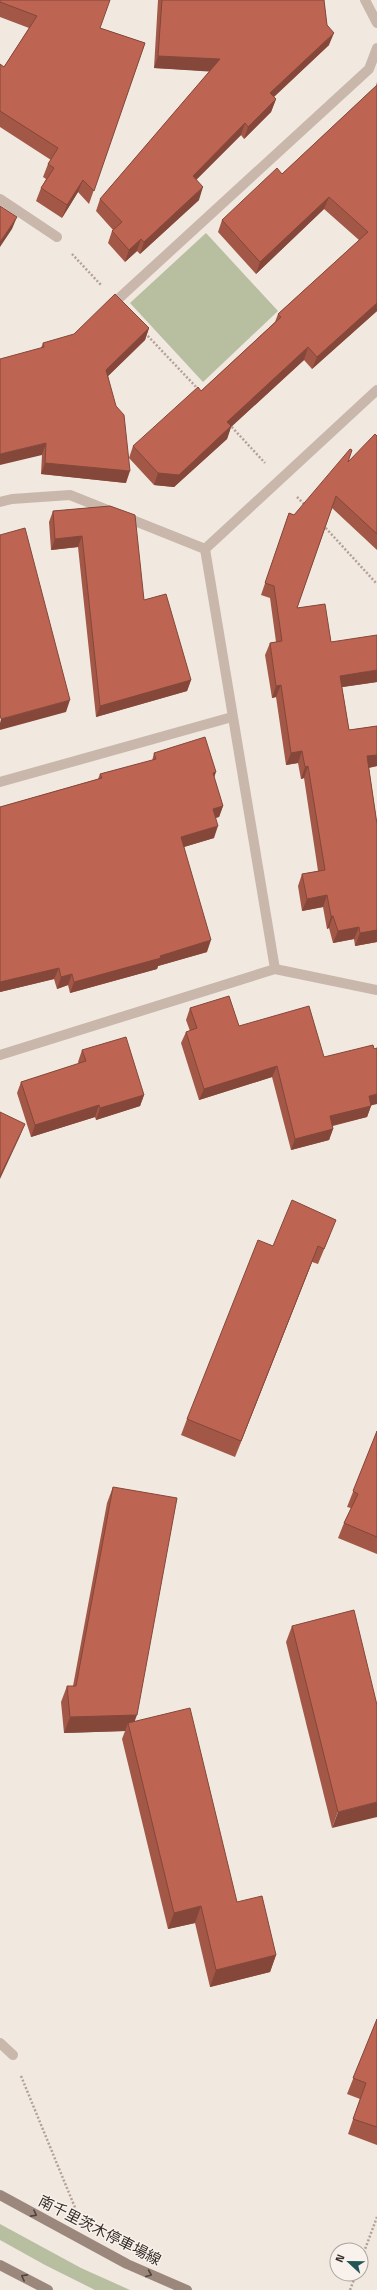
<svg xmlns="http://www.w3.org/2000/svg" width="377" height="2290" font-family="'Titillium Web','Noto Sans JP',sans-serif">
<rect width="100%" height="100%" fill="#f1e8df"/>
<g fill="#b7bfa0">
<path d="M 206,233 L 278,311 L 203,382 L 130,303 Z"/>
<path d="M 0,2224 L 81,2268 L 130,2290 L 95,2290 L 45,2265 L 0,2240 Z"/>
</g>
<g fill="none" stroke-linecap="round" stroke-linejoin="round">
<g stroke="#b4a196" stroke-width="2.5" stroke-dasharray="2 2" stroke-linecap="butt">
<path d="M 72,254 L 101,285"/>
<path d="M 145,333 L 198,389"/>
<path d="M 229,424 L 265,463"/>
<path d="M 297,497 L 305,505"/>
<path d="M 323,525 L 377,584"/>
<path d="M 21,2076 L 76,2210"/>
<path d="M 361,2260 L 377,2217"/>
<path d="M 350,2290 L 356,2274"/>
</g>
<g stroke="#c9b7ac" stroke-width="10">
<path d="M 365,0 L 377,23"/>
<path d="M 0,199 L 57,237"/>
<path d="M 116,301 L 369,69 L 377,48"/>
<path d="M 0,502 L 12,499 L 70,495 L 205,549"/>
<path d="M 205,549 L 275,969"/>
<path d="M 205,549 L 377,390"/>
<path d="M 0,782 L 232,717"/>
<path d="M 0,1055 L 275,969 L 377,990"/>
<path d="M 0,2043 L 13,2055"/>
</g>
<g stroke="#9c877d" stroke-width="10">
<path d="M 0,2195 L 127,2264 L 187,2290"/>
<path d="M 0,2265 L 48,2290"/>
</g>
</g>
<g fill="#a35747">
<path d="M 0,0 L 100,28 L 145,43 L 89,204 L 78,192 L 62,218 L 36,201 L 41,188 L 46,179 L 43,177 L 48,164 L 51,160 L 0,127 L 0,64 L 4,67 L 29,28 L 0,17 Z"/>
<path d="M 158,0 L 324,0 L 329,45 L 274,97 L 276,99 L 271,112 L 244,139 L 241,135 L 196,180 L 199,200 L 140,254 L 137,251 L 125,262 L 108,243 L 112,231 L 113,230 L 96,211 L 100,199 L 210,71 L 154,68 Z"/>
<path d="M 377,82 L 377,311 L 312,369 L 304,360 L 231,427 L 227,439 L 174,487 L 154,485 L 129,458 L 133,446 L 201,391 L 275,322 L 278,314 L 359,240 L 324,209 L 256,274 L 218,232 L 222,220 L 282,174 L 376,86 Z"/>
<path d="M 149,328 L 145,340 L 108,376 L 126,483 L 41,474 L 42,455 L 41,348 L 43,343 Z"/>
<path d="M 377,436 L 377,550 L 332,508 L 297,608 L 331,642 L 377,682 L 342,687 L 349,730 L 377,726 L 377,766 L 369,768 L 377,824 L 377,942 L 355,946 L 354,939 L 333,943 L 329,928 L 327,929 L 323,907 L 302,911 L 298,886 L 302,874 L 318,871 L 304,778 L 301,779 L 298,763 L 286,765 L 276,697 L 272,698 L 265,655 L 270,643 L 276,642 L 270,598 L 261,595 L 289,513 L 294,515 L 348,462 Z"/>
<path d="M 110,506 L 144,600 L 191,680 L 187,691 L 96,717 L 78,547 L 51,550 L 49,522 L 53,511 Z"/>
<path d="M 154,753 L 214,778 L 223,806 L 219,817 L 215,818 L 214,838 L 184,847 L 207,952 L 158,966 L 157,969 L 70,993 L 68,985 L 57,989 L 54,979 L 0,992 L 0,807 L 98,779 L 100,774 L 152,761 Z"/>
<path d="M 190,1008 L 324,1057 L 371,1106 L 367,1117 L 333,1126 L 333,1129 L 329,1140 L 291,1150 L 272,1077 L 199,1100 L 181,1043 L 186,1032 L 190,1031 L 186,1020 Z"/>
<path d="M 82,1050 L 144,1095 L 140,1106 L 96,1120 L 95,1117 L 31,1137 L 17,1093 L 21,1082 L 79,1064 L 78,1062 Z"/>
<path d="M 330,1235 L 318,1264 L 312,1262 L 235,1457 L 181,1435 L 187,1419 L 273,1246 Z"/>
<path d="M 377,1431 L 377,1554 L 338,1538 L 344,1523 L 351,1508 L 347,1507 Z"/>
<path d="M 113,1487 L 135,1721 L 237,1902 L 276,1955 L 270,1972 L 210,1987 L 195,1923 L 168,1929 L 122,1739 L 125,1731 L 64,1733 L 61,1702 L 67,1686 L 73,1686 L 107,1503 Z"/>
<path d="M 292,1626 L 377,1705 L 332,1828 L 286,1642 Z"/>
<path d="M 377,2019 L 377,2145 L 348,2134 L 360,2099 L 347,2094 Z"/>
</g>
<g fill="#844739">
<path d="M 334,33 L 329,45 L 265,105 L 270,93 Z"/>
<path d="M 158,56 L 220,59 L 216,72 L 154,68 Z"/>
<path d="M 276,99 L 271,112 L 244,139 L 248,127 Z"/>
<path d="M 245,123 L 241,135 L 188,188 L 193,176 Z"/>
<path d="M 83,180 L 78,192 L 62,218 L 67,205 Z"/>
<path d="M 203,187 L 199,200 L 140,254 L 144,242 Z"/>
<path d="M 329,197 L 324,209 L 256,274 L 260,262 Z"/>
<path d="M 17,217 L 12,229 L 0,247 L 0,242 Z"/>
<path d="M 141,239 L 137,251 L 125,262 L 129,250 Z"/>
<path d="M 377,303 L 377,311 L 312,369 L 317,357 Z"/>
<path d="M 149,328 L 145,340 L 102,382 L 106,370 Z"/>
<path d="M 308,347 L 304,360 L 231,427 L 227,439 L 174,487 L 154,485 L 158,473 L 227,422 Z"/>
<path d="M 46,443 L 42,455 L 0,465 L 0,454 Z"/>
<path d="M 45,463 L 130,471 L 126,483 L 41,474 Z"/>
<path d="M 82,536 L 78,547 L 51,550 L 55,539 Z"/>
<path d="M 377,670 L 377,682 L 336,688 L 340,676 Z"/>
<path d="M 191,680 L 187,691 L 96,717 L 100,706 Z"/>
<path d="M 281,685 L 276,697 L 272,698 L 276,686 Z"/>
<path d="M 70,700 L 66,712 L 0,730 L 0,723 L 1,719 Z"/>
<path d="M 302,751 L 298,763 L 286,765 L 291,753 Z"/>
<path d="M 377,755 L 377,766 L 362,769 L 367,756 Z"/>
<path d="M 308,766 L 304,778 L 301,779 L 305,767 Z"/>
<path d="M 216,772 L 212,784 L 213,773 Z"/>
<path d="M 223,806 L 219,817 L 208,820 L 213,809 Z"/>
<path d="M 218,826 L 214,838 L 177,849 L 181,837 Z"/>
<path d="M 327,895 L 323,907 L 302,911 L 307,899 Z"/>
<path d="M 331,916 L 333,916 L 329,928 L 327,929 Z"/>
<path d="M 359,927 L 354,939 L 333,943 L 338,931 Z"/>
<path d="M 377,930 L 377,942 L 355,946 L 360,933 Z"/>
<path d="M 211,940 L 207,952 L 158,966 L 157,969 L 70,993 L 74,982 Z"/>
<path d="M 59,968 L 54,979 L 0,992 L 0,982 Z"/>
<path d="M 72,974 L 68,985 L 57,989 L 61,977 Z"/>
<path d="M 277,1066 L 272,1077 L 199,1100 L 204,1089 Z"/>
<path d="M 377,1094 L 377,1104 L 365,1107 L 369,1096 Z"/>
<path d="M 144,1095 L 140,1106 L 96,1120 L 100,1108 Z"/>
<path d="M 99,1105 L 95,1117 L 31,1137 L 35,1125 Z"/>
<path d="M 371,1106 L 367,1117 L 326,1127 L 330,1116 Z"/>
<path d="M 25,1124 L 20,1136 L 0,1179 L 0,1176 Z"/>
<path d="M 333,1129 L 329,1140 L 291,1150 L 295,1139 Z"/>
<path d="M 318,1246 L 312,1262 L 235,1457 L 241,1441 Z"/>
<path d="M 137,1715 L 131,1731 L 128,1723 L 125,1731 L 64,1733 L 70,1717 Z"/>
<path d="M 377,1802 L 377,1817 L 332,1828 L 338,1812 Z"/>
<path d="M 201,1906 L 195,1923 L 168,1929 L 174,1913 Z"/>
<path d="M 276,1955 L 270,1972 L 210,1987 L 216,1970 Z"/>
</g>
<g fill="#bd6552" stroke="#844739">
<path d="M 0,0 L 110,0 L 100,28 L 145,43 L 94,191 L 83,180 L 67,205 L 41,188 L 54,168 L 48,164 L 58,148 L 0,111 L 0,64 L 4,67 L 37,16 L 0,2 Z"/>
<path d="M 162,0 L 324,0 L 327,25 L 334,33 L 270,93 L 276,99 L 248,127 L 245,123 L 193,176 L 203,187 L 144,242 L 141,239 L 129,250 L 112,231 L 122,222 L 100,199 L 220,59 L 158,56 Z"/>
<path d="M 377,85 L 377,303 L 317,357 L 308,347 L 227,422 L 231,426 L 179,475 L 158,473 L 133,446 L 198,387 L 201,391 L 281,317 L 278,314 L 368,232 L 329,197 L 260,262 L 222,220 L 277,168 L 282,174 Z"/>
<path d="M 0,206 L 17,217 L 0,242 Z"/>
<path d="M 115,294 L 149,328 L 106,370 L 116,406 L 124,415 L 130,471 L 45,463 L 46,443 L 0,454 L 0,359 L 44,347 L 43,343 L 74,334 Z"/>
<path d="M 375,434 L 377,436 L 377,534 L 336,496 L 297,608 L 325,604 L 331,642 L 377,635 L 377,670 L 340,676 L 349,730 L 377,726 L 377,755 L 367,756 L 377,824 L 377,930 L 360,933 L 359,927 L 338,931 L 333,916 L 331,916 L 327,895 L 307,899 L 302,874 L 325,870 L 308,766 L 305,767 L 302,751 L 291,753 L 281,685 L 276,686 L 270,643 L 282,641 L 274,586 L 265,583 L 289,513 L 294,515 L 350,449 L 352,450 L 348,462 Z"/>
<path d="M 110,506 L 135,515 L 144,600 L 166,594 L 191,680 L 100,706 L 82,536 L 55,539 L 53,511 Z"/>
<path d="M 25,528 L 70,700 L 1,719 L 0,714 L 0,535 Z"/>
<path d="M 205,737 L 216,772 L 213,773 L 223,806 L 213,809 L 218,826 L 181,837 L 211,940 L 160,956 L 161,958 L 74,982 L 72,974 L 61,977 L 59,968 L 0,982 L 0,807 L 102,778 L 100,774 L 156,759 L 154,753 Z"/>
<path d="M 229,996 L 239,1026 L 309,1006 L 324,1057 L 373,1045 L 374,1049 L 377,1048 L 377,1094 L 369,1096 L 371,1106 L 330,1116 L 333,1129 L 295,1139 L 277,1066 L 204,1089 L 186,1032 L 197,1028 L 190,1008 Z"/>
<path d="M 126,1037 L 144,1095 L 100,1108 L 99,1105 L 35,1125 L 21,1082 L 86,1061 L 82,1050 Z"/>
<path d="M 0,1112 L 25,1124 L 0,1176 Z"/>
<path d="M 292,1200 L 336,1220 L 324,1249 L 318,1246 L 241,1441 L 187,1419 L 258,1240 L 273,1246 Z"/>
<path d="M 377,1431 L 377,1537 L 344,1523 L 358,1494 L 353,1491 Z"/>
<path d="M 113,1487 L 177,1498 L 137,1715 L 70,1717 L 67,1686 L 76,1686 Z"/>
<path d="M 354,1610 L 377,1705 L 377,1802 L 338,1812 L 292,1626 Z"/>
<path d="M 190,1708 L 237,1902 L 262,1896 L 276,1955 L 216,1970 L 201,1906 L 174,1913 L 128,1723 Z"/>
<path d="M 377,2019 L 377,2127 L 353,2119 L 366,2083 L 353,2078 Z"/>
</g>
<defs><path id="oneway-chevron" d="M-2-3.5L2.5 0L-2 3.5" fill="none" stroke-width="1.6" stroke-linecap="round" stroke-linejoin="round"/></defs>
<g stroke="#50443f">
<use href="#oneway-chevron" transform="translate(34 2214) rotate(28)"/>
<use href="#oneway-chevron" transform="translate(149 2274) rotate(23)"/>
<use href="#oneway-chevron" transform="translate(24 2277) rotate(-152)"/>
</g>
<g text-anchor="middle" dominant-baseline="central" stroke-width="3" stroke-linejoin="round" paint-order="stroke">
<g font-size="15" fill="#372e2a" stroke="#f9f2ec">
<text transform="translate(100 2230) rotate(27)">南千里茨木停車場線</text>
</g>
</g>
<g transform="translate(349 2262) rotate(292)"><circle r="19" fill="#f9f2ec" stroke="#aba49e"/>
<path d="M0-3L7 15L0 10L-7 15Z" fill="#235656"/>
<text y="-6" font-size="11" font-weight="bold" text-anchor="middle" fill="#372e2a">N</text>
</g>
</svg>
